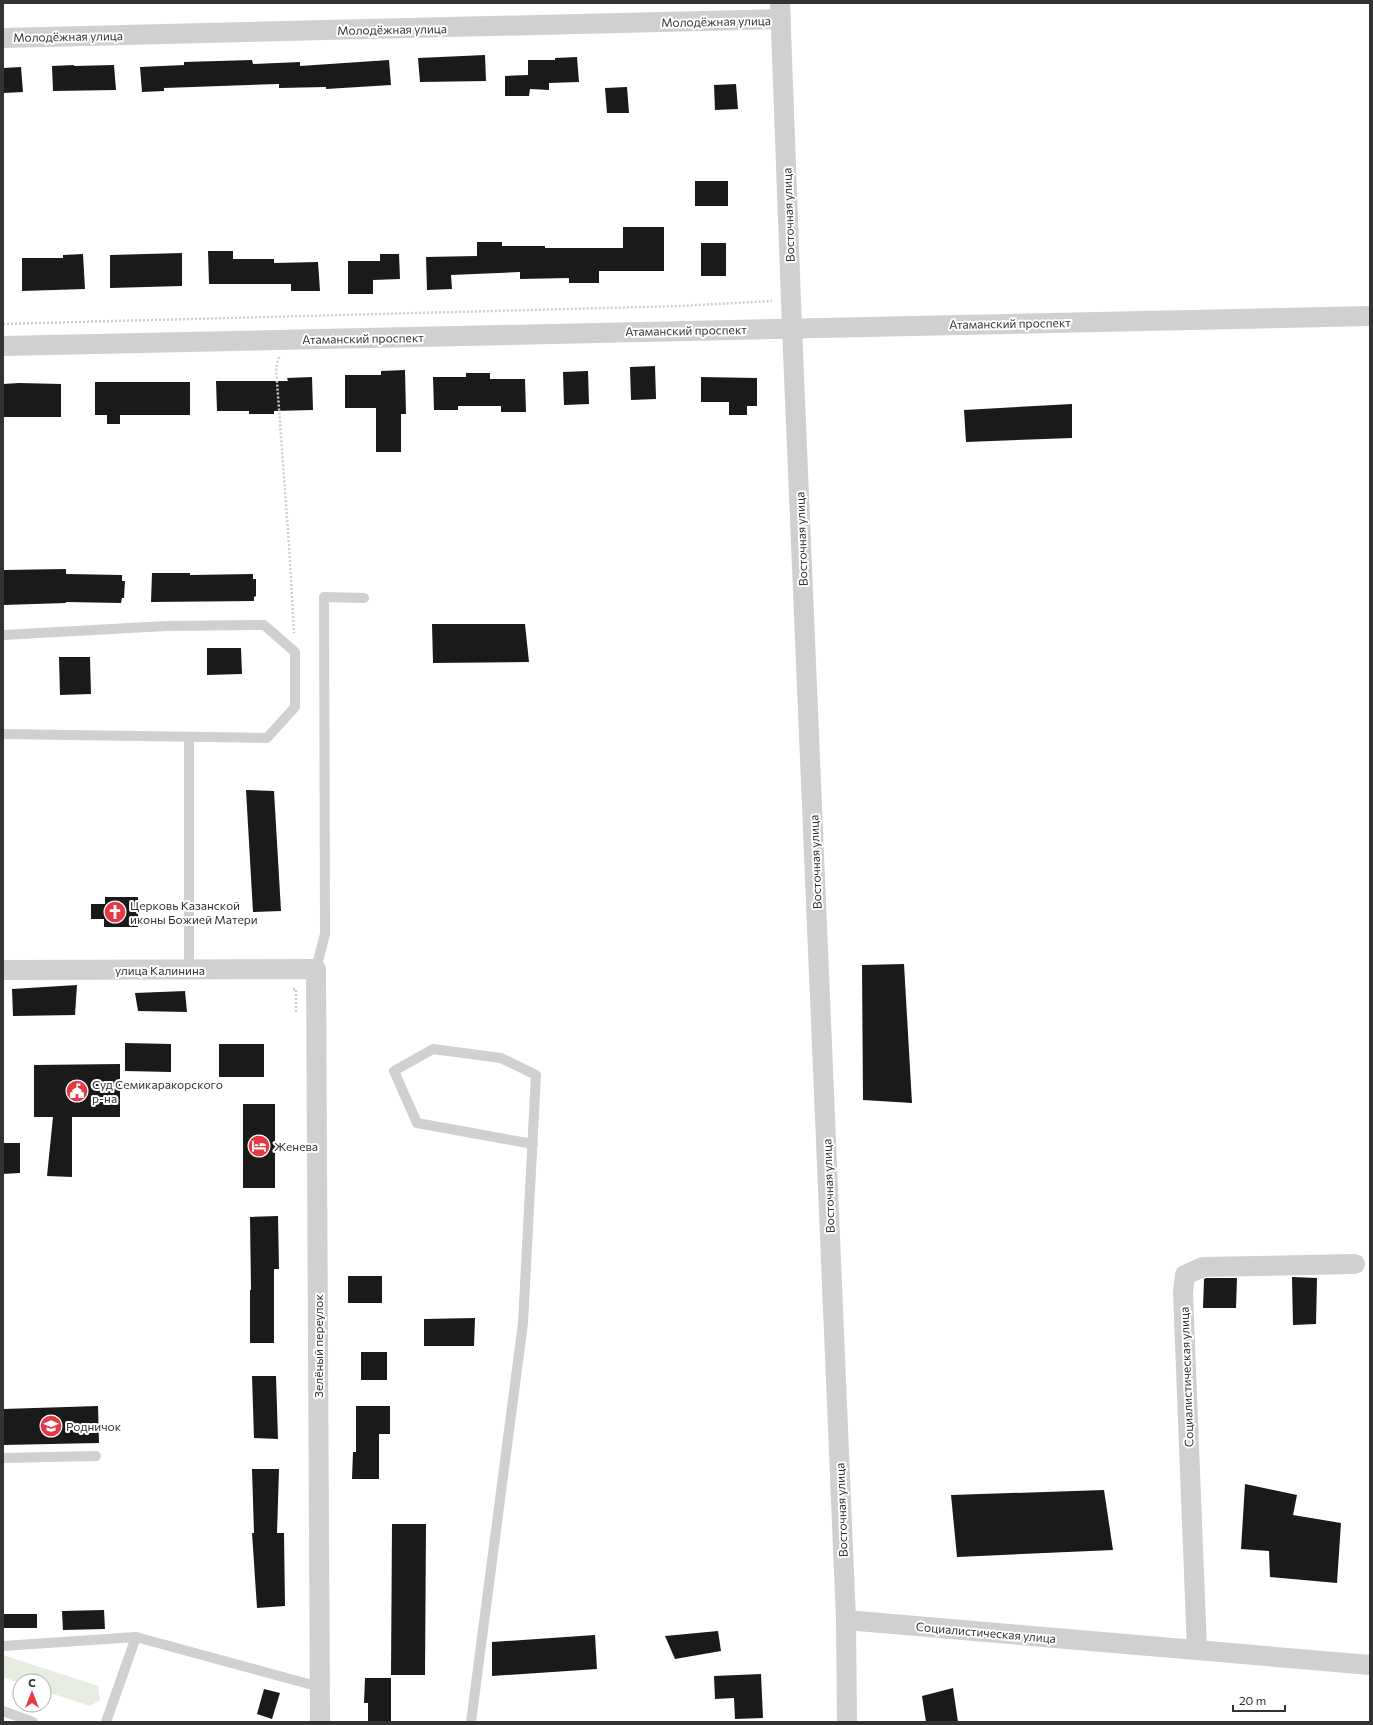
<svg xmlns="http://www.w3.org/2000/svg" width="1373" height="1725" font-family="Commissioner,sans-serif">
<rect width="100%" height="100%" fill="#fff"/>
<path fill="#e6ecdf" d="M 3,1655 L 98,1686 L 100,1700 L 90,1706 L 44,1691 L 44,1681 L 20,1681 L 20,1683 L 3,1677 Z"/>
<g fill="#1a1a1a">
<path d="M 485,55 L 486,81 L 420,82 L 418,58 Z"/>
<path d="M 577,57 L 579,82 L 549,83 L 549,90 L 530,89 L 529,96 L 505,96 L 505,76 L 528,75 L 528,60 L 555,60 L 555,58 Z"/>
<path d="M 252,60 L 253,64 L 300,62 L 300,66 L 389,60 L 391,85 L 326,89 L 326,87 L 279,88 L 279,84 L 164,88 L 164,91 L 142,92 L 140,67 L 184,65 L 184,62 Z"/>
<path d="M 74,65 L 74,66 L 114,65 L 116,90 L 53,91 L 52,66 Z"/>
<path d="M 21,67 L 23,92 L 3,93 L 3,68 Z"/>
<path d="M 736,84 L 738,109 L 715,110 L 714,85 Z"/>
<path d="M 627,87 L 629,113 L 607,113 L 605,88 Z"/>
<rect x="695" y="181" width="33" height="25"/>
<path d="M 623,227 L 664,227 L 664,271 L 599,271 L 599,283 L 569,283 L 569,278 L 520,279 L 520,272 L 451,275 L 452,289 L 427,290 L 426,257 L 477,256 L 477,242 L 502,242 L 502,246 L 545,246 L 545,248 L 623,248 Z"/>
<rect x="701" y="243" width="25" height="33"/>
<path d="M 208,251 L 233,251 L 233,259 L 274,259 L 274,263 L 318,262 L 320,291 L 291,291 L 291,284 L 209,284 Z"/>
<path d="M 182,253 L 182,286 L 110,288 L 110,255 Z"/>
<path d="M 83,254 L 85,289 L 22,291 L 22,258 L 63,258 L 63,255 Z"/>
<path d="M 380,254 L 399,254 L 400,279 L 373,280 L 373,294 L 348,294 L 348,261 L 380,261 Z"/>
<path d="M 655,366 L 656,399 L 631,400 L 630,367 Z"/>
<path d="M 405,370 L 406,414 L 401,414 L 401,452 L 376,452 L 376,408 L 345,408 L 345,375 L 381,375 L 381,371 Z"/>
<path d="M 588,371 L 589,404 L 564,405 L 563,372 Z"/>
<path d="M 466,373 L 490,373 L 490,379 L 525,379 L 526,412 L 501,412 L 501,406 L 458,406 L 458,410 L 434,410 L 433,377 L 466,377 Z"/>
<path d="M 312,377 L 313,410 L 274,411 L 274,414 L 249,414 L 249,411 L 217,411 L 216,381 L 288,381 L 287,378 Z"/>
<path d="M 701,377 L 757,378 L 757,406 L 747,406 L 747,415 L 729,415 L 729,402 L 701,402 Z"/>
<path d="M 95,382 L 190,382 L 190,415 L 120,415 L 120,424 L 107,424 L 107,415 L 95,415 Z"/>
<path d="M 19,383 L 61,384 L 61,417 L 3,417 L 3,384 Z"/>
<path d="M 1072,404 L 1072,438 L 966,442 L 964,410 Z"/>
<path d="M 66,569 L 66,574 L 122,575 L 122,581 L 125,581 L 124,598 L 122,598 L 121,603 L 66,602 L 66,603 L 3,605 L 3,570 Z"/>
<path d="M 152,573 L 190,573 L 190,575 L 253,574 L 253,579 L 256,579 L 256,596 L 254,597 L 254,601 L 151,602 Z"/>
<path d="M 432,624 L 525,624 L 529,662 L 433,663 Z"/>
<path d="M 207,648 L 241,648 L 242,674 L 207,675 Z"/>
<path d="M 59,657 L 90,657 L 91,694 L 60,695 Z"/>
<path d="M 246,790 L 274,791 L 281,911 L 253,912 Z"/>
<path d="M 105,897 L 138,897 L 138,927 L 104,927 L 104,919 L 91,919 L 91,904 L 105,904 Z"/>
<path d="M 904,964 L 912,1103 L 863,1100 L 862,965 Z"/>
<path d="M 77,985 L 75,1015 L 13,1016 L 12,989 Z"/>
<path d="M 185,991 L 187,1012 L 138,1011 L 135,993 Z"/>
<path d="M 125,1043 L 171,1044 L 171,1072 L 125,1071 Z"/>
<rect x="219" y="1044" width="45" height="33"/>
<path d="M 120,1064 L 120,1117 L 72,1117 L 72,1177 L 47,1176 L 53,1117 L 34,1117 L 34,1065 Z"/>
<rect x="243" y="1104" width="32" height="84"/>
<path d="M 3,1143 L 20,1143 L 20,1173 L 3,1174 Z"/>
<path d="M 278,1216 L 279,1269 L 274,1269 L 274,1343 L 250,1343 L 250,1290 L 251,1290 L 250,1217 Z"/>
<rect x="348" y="1276" width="34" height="27"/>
<path d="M 1292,1277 L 1317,1278 L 1316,1324 L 1293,1325 Z"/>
<path d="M 1206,1278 L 1237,1278 L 1236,1308 L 1203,1308 L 1204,1279 Z"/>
<path d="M 475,1318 L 474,1346 L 424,1346 L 424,1319 Z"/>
<rect x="361" y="1352" width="26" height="28"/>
<path d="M 252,1376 L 276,1376 L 278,1439 L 254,1438 Z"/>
<path d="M 98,1406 L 99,1443 L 3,1445 L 3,1409 Z"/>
<path d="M 356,1406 L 390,1406 L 390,1434 L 379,1434 L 379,1479 L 352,1479 L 353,1452 L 356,1452 Z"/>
<path d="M 252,1469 L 279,1469 L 277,1533 L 284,1533 L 285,1606 L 257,1608 L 252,1533 L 254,1533 Z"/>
<path d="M 1245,1484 L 1297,1495 L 1293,1515 L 1341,1523 L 1337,1583 L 1270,1577 L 1269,1551 L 1241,1549 Z"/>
<path d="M 1104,1490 L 1113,1550 L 957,1557 L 951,1495 Z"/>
<path d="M 392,1524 L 426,1524 L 425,1675 L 391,1675 Z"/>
<path d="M 104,1610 L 105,1629 L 63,1630 L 62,1611 Z"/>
<rect x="3" y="1614" width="34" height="14"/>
<path d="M 718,1631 L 721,1651 L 675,1659 L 665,1636 Z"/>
<path d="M 595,1635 L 597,1669 L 492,1676 L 492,1642 Z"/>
<path d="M 761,1674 L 763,1718 L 735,1719 L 734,1698 L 715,1699 L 714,1676 Z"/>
<path d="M 365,1678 L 391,1678 L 391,1722 L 368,1722 L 368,1703 L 364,1703 Z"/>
<path d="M 953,1688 L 958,1722 L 926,1722 L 922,1696 Z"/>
<path d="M 264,1689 L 280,1693 L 272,1719 L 257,1714 Z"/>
</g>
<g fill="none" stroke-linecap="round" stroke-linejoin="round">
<g stroke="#cdcdcd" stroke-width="2.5" stroke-dasharray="2 2" stroke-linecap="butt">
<path d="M 3,324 L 680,306 L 772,301"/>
<path d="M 279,357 L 276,368 L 289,545 L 294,633"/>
<path d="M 293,989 L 296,989 L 296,1012"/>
</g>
<g stroke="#d0d0d0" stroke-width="10">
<path d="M 3,635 L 166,626 L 264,625 L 295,652 L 295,707 L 267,738 L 3,734"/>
<path d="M 189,737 L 189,970"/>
<path d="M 316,969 L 325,934 L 324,597 L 364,598"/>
<path d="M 3,1458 L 96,1456"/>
<path d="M 3,1646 L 136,1637 L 320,1687"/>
<path d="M 3,1711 L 33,1722"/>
<path d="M 106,1722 L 136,1637"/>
<path d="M 471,1722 L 523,1323 L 536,1075 L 501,1058 L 433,1049 L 394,1071 L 417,1123 L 533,1144"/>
</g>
<g stroke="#d0d0d0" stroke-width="20">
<path d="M 780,3 L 792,328 L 846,1620 L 847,1722"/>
<path d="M 3,38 L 781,19"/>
<path d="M 3,346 L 1370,316"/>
<path d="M 3,970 L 316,969 L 320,1722"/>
<path d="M 846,1620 L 1370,1665"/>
<path d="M 1197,1650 L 1183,1293 L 1185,1275 L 1203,1267 L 1355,1264"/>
</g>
</g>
<defs>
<g id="church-disc" transform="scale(1.15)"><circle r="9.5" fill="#e63946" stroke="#fff"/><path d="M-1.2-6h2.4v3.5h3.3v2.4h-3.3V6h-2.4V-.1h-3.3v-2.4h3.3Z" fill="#fff"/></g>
<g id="civic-disc" transform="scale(1.15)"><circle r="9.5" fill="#e63946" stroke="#fff"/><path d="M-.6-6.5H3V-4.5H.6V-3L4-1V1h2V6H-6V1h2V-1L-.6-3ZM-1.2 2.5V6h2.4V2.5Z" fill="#fff"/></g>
<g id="hotel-disc" transform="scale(1.15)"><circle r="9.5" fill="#e63946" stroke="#fff"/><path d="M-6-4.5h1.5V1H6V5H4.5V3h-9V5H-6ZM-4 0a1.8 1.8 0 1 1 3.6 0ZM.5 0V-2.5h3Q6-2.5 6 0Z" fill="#fff"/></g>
<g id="school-disc" transform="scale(1.15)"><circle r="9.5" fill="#e63946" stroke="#fff"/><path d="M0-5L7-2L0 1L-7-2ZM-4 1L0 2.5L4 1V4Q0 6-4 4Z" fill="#fff"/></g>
</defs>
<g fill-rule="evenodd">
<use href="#church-disc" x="115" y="912"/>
<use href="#civic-disc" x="77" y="1091"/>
<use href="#hotel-disc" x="259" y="1146"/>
<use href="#school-disc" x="51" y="1426"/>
</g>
<g text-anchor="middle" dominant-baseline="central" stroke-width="4" stroke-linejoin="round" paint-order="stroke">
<g font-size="12" fill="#333" stroke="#fff">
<text transform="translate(716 21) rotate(-1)">Молодёжная улица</text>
<text transform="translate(392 29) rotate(-1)">Молодёжная улица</text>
<text transform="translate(68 36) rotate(-1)">Молодёжная улица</text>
<text transform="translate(788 215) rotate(-92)">Восточная улица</text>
<text transform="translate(1010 323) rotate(-1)">Атаманский проспект</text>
<text transform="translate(686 330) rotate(-1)">Атаманский проспект</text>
<text transform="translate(363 338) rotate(-1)">Атаманский проспект</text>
<text transform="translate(801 539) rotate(-92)">Восточная улица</text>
<text transform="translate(815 862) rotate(-92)">Восточная улица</text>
<text x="160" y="970">улица Калинина</text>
<text transform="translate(828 1186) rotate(-92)">Восточная улица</text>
<text transform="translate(318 1346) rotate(-90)">Зелёный переулок</text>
<text transform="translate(1186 1377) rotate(-92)">Социалистическая улица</text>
<text transform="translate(841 1510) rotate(-92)">Восточная улица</text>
<text transform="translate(986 1632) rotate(5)">Социалистическая улица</text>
</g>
<g font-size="12" fill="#333" stroke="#fff" text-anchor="start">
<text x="130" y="905">Церковь Казанской<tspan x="130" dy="14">иконы Божией Матери</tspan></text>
<text x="92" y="1084">Суд Семикаракорского<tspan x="92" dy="14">р-на</tspan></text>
<text x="274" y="1146">Женева</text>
<text x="66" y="1426">Родничок</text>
</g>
</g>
<rect width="1373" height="1725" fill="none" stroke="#333333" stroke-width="8"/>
<g transform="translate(32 1693)"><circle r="19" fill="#ffffff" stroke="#adadad"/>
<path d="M0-3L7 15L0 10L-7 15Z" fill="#e63946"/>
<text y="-6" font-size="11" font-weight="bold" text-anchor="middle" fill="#333333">С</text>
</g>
<path d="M1233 1705v6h52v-6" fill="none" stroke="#333333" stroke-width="2"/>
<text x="1239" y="1705" font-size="12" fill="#333333" stroke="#ffffff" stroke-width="3" paint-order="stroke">20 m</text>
</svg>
